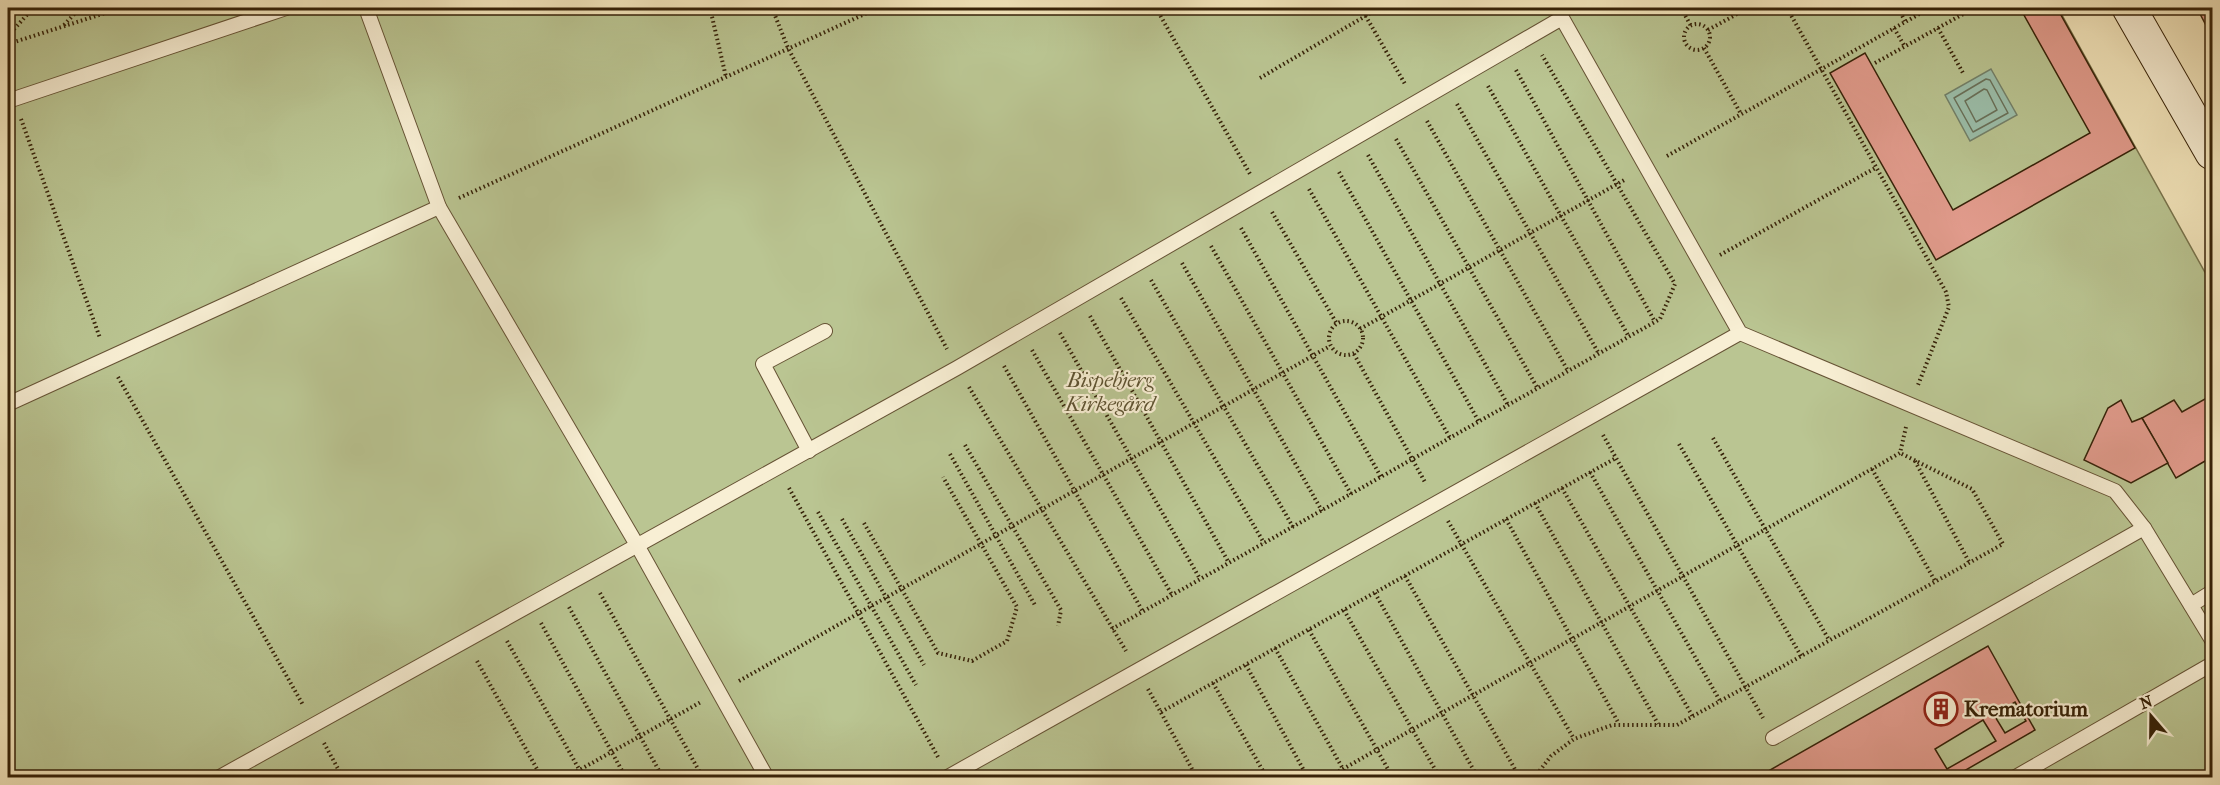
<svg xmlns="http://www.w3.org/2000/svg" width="2220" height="785" font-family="'IM FELL French Canon',serif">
<rect width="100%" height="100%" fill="#f4e7bd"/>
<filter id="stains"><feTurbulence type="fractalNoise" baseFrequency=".00333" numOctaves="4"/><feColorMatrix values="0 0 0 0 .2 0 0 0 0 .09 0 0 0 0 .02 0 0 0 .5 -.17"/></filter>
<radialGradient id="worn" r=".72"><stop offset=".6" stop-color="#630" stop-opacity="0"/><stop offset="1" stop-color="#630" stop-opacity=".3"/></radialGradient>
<path fill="#bac592" stroke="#78744d" stroke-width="1.5" d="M 8,8 L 2058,8 L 2212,285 L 2212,777 L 8,777 Z"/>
<path fill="#9cc0ac" stroke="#73816a" stroke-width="1.5" d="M 1991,69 L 2017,115 L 1970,141 L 1945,95 Z"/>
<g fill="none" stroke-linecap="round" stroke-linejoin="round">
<g stroke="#69715a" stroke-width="1.5">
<path d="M 1986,79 L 1990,80 L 2008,113 L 1973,132 L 1954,98 Z"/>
<path d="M 1984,89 L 1987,90 L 1997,110 L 1976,122 L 1965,101 Z"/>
</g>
</g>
<g fill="#e19b8c" stroke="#362208" stroke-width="1.5" fill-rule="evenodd">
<path d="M 2020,8 L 2057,8 L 2135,148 L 1936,260 L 1830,73 L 1865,53 L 1953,210 L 2090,133 Z"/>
<path d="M 2197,8 L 2212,8 L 2212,37 Z"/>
<path d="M 2212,395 L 2212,457 L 2176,478 L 2142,418 L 2174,400 L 2182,412 Z"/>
<path d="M 2121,400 L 2132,422 L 2142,418 L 2168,463 L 2131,483 L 2084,460 L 2108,408 Z"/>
<path d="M 1988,646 L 2035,730 L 1952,778 L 1756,778 ZM 2015,702 L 2026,721 L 2005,733 L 1994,715 ZM 1983,720 L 1996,741 L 1947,769 L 1935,749 Z"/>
</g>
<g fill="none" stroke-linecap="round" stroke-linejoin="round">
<g stroke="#665335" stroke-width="16">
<g id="lane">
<path d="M 366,8 L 439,207 L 637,545 L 767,778"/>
<path d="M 8,101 L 286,8"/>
<path d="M 8,404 L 439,207"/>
<path d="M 809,451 L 763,364 L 825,331"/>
<path d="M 2191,605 L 2212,592"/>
<path d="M 1773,738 L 2144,528"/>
<path d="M 218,778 L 957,368 L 1562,18 L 1740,333 L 2115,491 L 2144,528 L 2212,640"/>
<path d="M 946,778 L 1740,333"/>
<path d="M 2014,778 L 2212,664"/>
</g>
</g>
<g stroke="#362208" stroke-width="35">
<path id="secondary" d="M 2129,8 L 2212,153"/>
</g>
<g stroke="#362208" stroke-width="4" stroke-dasharray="1.5 3" stroke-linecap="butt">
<path d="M 710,8 L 726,77"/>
<path d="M 772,8 L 788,48 L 947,349"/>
<path d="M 1156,8 L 1250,174"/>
<path d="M 1361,8 L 1405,84"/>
<path d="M 1681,8 L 1691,26"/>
<path d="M 1787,8 L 1946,292 L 1949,307 L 1918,385"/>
<path d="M 1898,8 L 1905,21"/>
<circle cx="1697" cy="37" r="13"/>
<path d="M 64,25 L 80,8"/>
<path d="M 1894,28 L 1905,47"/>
<path d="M 1938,28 L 1963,73"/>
<path d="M 1708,30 L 1748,8"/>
<path d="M 8,36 L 33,8"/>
<path d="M 8,44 L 121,8"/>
<path d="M 1704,48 L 1741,114"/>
<path d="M 1875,63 L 1974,8"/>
<path d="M 1516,70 L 1655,322"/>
<path d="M 1260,78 L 1379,8"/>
<path d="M 1488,86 L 1629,337"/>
<path d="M 1457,104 L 1599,354"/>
<path d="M 21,119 L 100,338"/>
<path d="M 1427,121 L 1568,371"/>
<path d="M 1396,139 L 1538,389"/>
<path d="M 1368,155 L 1508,405"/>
<path d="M 1667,156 L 1930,8"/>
<path d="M 1339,172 L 1479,422"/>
<path d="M 1309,189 L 1450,438"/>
<path d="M 459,198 L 878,8"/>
<path d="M 1272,212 L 1337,324"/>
<path d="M 1241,228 L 1381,477"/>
<path d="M 1211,246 L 1351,494"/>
<path d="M 1720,255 L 1877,167"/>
<path d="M 1182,263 L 1322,511"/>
<path d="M 1151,280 L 1293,527"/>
<path d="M 1121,298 L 1264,543"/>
<path d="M 1090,316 L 1229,563"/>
<circle cx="1346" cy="338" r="17"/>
<path d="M 1360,329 L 1626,179"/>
<path d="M 1060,333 L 1200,579"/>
<path d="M 1032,350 L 1172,595"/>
<path d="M 1354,354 L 1426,484"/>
<path d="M 1004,366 L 1143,612"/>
<path d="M 118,377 L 303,705"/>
<path d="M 969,387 L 1126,651"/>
<path d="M 1603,435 L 1763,718"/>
<path d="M 1713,438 L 1829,640"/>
<path d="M 1679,444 L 1801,656"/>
<path d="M 965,445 L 1061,610 L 1058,626"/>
<path d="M 950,454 L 1036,607"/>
<path d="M 1915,461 L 1969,562"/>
<path d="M 1872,469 L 1935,581"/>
<path d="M 1590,472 L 1720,701"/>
<path d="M 789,488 L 938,757"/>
<path d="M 1562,488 L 1693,717"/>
<path d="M 1535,503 L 1658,724"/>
<path d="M 818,512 L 916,685"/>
<path d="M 842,519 L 924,665"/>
<path d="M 1506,519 L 1619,724"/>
<path d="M 1448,521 L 1574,739"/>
<path d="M 864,523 L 938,653 L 972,661 L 1007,641 L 1017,607 L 943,477"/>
<path d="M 1405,576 L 1520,778"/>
<path d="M 600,593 L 703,778"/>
<path d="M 1375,593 L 1478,778"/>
<path d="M 569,607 L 663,778"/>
<path d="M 1344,610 L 1440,778"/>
<path d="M 541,623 L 626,778"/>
<path d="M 1112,629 L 1660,319 L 1675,284 L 1542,55"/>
<path d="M 1309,630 L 1393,778"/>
<path d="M 507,641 L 584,778"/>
<path d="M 1275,648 L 1348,778"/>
<path d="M 477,661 L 542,778"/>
<path d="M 1246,665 L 1308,778"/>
<path d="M 739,681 L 1330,346"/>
<path d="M 1213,683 L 1267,778"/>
<path d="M 1148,689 L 1197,778"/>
<path d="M 1161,712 L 1616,458"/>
<path d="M 324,743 L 343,778"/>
<path d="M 565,778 L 701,702"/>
<path d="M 1327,778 L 1900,453 L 1906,427"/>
<path d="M 1534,778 L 1551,756 L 1574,739 L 1612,725 L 1677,725 L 2003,544 L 1972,489 L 1900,453"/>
</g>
<use href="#lane" stroke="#f8efd4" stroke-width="14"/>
<use href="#secondary" stroke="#f8efd4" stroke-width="33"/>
</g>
<defs>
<g id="building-ring" transform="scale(1.725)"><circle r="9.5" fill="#f8efd4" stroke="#8f2418" stroke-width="1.5"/><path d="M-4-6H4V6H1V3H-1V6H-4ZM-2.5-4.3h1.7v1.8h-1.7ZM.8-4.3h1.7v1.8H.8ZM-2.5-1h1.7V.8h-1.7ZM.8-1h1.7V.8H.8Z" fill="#8f2418"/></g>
</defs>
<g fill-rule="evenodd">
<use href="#building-ring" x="1941" y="709"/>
</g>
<g text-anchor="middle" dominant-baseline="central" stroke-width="4.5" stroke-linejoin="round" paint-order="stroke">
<g font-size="21" font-style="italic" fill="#5e5331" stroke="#f8efd4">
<text x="1110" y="380">Bispebjerg<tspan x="1110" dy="24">Kirkegård</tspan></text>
</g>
<g font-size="21" font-weight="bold" fill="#362208" stroke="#f8efd4" text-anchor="start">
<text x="1964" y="709">Krematorium</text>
</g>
</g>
<rect width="2220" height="785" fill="none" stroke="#f4e7bd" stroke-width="30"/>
<rect x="9" y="9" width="2202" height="767" fill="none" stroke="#362208" stroke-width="3"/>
<rect x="15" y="15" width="2190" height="755" fill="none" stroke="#362208" stroke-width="1.5"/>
<g transform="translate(2151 716) rotate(340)" stroke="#f8efd4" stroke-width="4.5" paint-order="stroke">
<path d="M0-4.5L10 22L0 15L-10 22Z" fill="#362208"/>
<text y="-9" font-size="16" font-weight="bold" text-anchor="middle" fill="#362208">N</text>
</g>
<rect width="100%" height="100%" filter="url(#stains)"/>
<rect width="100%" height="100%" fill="url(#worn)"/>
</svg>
